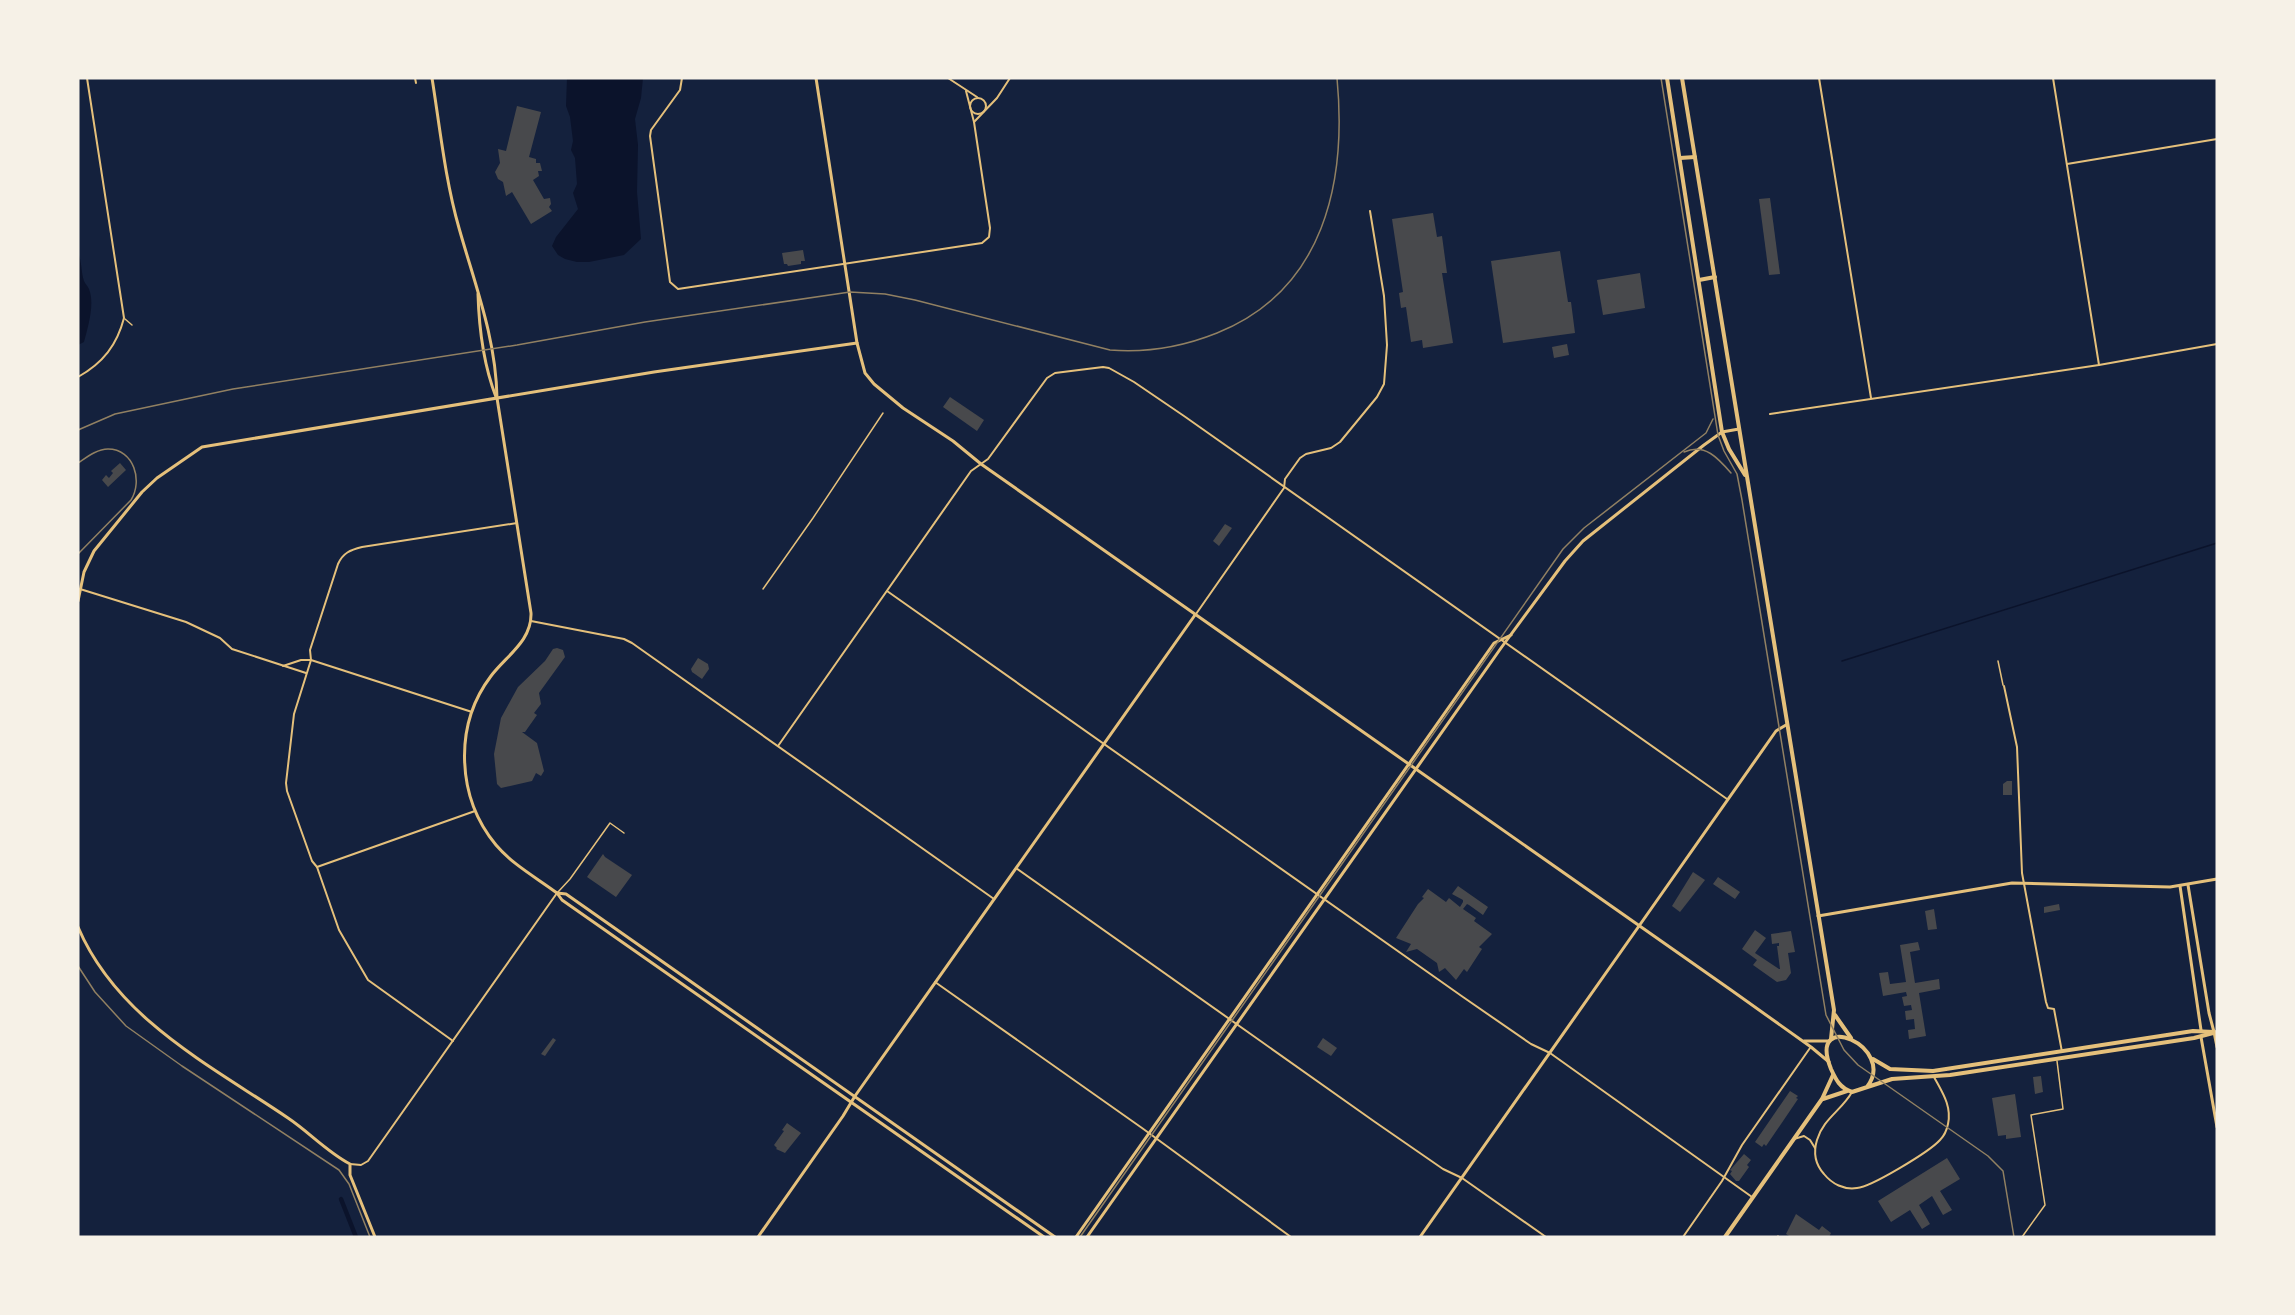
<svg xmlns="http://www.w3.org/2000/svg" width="2295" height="1315" font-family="'Alegreya Sans',sans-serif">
<rect width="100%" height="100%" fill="#14213d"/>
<g fill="#0b132b">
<path d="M 567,78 L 643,78 L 641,98 L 635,119 L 638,145 L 637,192 L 641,239 L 624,255 L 589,262 L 577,262 L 565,259 L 558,255 L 552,246 L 556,237 L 578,209 L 573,193 L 577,184 L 575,158 L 571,150 L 573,141 L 570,117 L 566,106 Z"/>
<path d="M 78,252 C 82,262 81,272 84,281 C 85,284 88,286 89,289 C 95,304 88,327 84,342 L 78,345 Z"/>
</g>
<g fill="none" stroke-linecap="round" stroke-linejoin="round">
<path stroke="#0b132b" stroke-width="1.5" d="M 1842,661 L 2217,543"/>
<path stroke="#0b132b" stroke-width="4.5" d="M 341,1199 L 356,1237"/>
</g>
<g fill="#48494c">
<path d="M 517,106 L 541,112 L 529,157 L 536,159 L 536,163 L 540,163 L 542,171 L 538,171 L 539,176 L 533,180 L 544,199 L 550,198 L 551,204 L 549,207 L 552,211 L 531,224 L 512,192 L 506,196 L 503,182 L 498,179 L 495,172 L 500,163 L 498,149 L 506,151 Z"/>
<path d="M 1770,198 L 1780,274 L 1769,275 L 1759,199 Z"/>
<path d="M 1433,213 L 1437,237 L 1442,236 L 1447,273 L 1442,273 L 1453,343 L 1423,348 L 1422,340 L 1411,342 L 1406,307 L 1401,308 L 1399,293 L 1403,292 L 1392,219 Z"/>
<path d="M 803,250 L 805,261 L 801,261 L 801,264 L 788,266 L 787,264 L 784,264 L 782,253 Z"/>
<path d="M 1560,251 L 1568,302 L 1571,302 L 1575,333 L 1503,343 L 1491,261 Z"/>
<path d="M 1640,273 L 1645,308 L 1603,315 L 1597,280 Z"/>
<path d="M 1567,344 L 1569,355 L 1554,358 L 1552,347 Z"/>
<path d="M 950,397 L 984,420 L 977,431 L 943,407 Z"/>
<path d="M 120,463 L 126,470 L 108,487 L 102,480 L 106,475 L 109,478 L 113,473 L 111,471 Z"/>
<path d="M 1225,524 L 1232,528 L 1219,546 L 1213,541 Z"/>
<path d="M 557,648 L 563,650 L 565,657 L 539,693 L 541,704 L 534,713 L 537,715 L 525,732 L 522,732 L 537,743 L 544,771 L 541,776 L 536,773 L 532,781 L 501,788 L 497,784 L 494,754 L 501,718 L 518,687 L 545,661 L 553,649 Z"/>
<path d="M 698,658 L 708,664 L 709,669 L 702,679 L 692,672 L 691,669 Z"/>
<path d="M 2007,781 L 2012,781 L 2012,795 L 2003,795 L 2003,784 Z"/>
<path d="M 603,854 L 605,857 L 632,875 L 616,897 L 587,877 Z"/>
<path d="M 1693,872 L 1705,880 L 1680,912 L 1672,906 Z"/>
<path d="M 1718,877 L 1740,892 L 1735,899 L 1713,884 Z"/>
<path d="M 1458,886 L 1488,907 L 1483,915 L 1469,905 L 1467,904 L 1463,909 L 1476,918 L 1474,921 L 1492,934 L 1479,947 L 1482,949 L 1467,972 L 1464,969 L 1456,980 L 1445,968 L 1439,972 L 1437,963 L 1417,949 L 1406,952 L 1411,944 L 1396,938 L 1418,904 L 1424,898 L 1422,897 L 1428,889 L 1446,902 L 1449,898 L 1460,907 L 1463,902 L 1463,900 L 1452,894 Z"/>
<path d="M 2059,904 L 2060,910 L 2044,913 L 2044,907 Z"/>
<path d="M 1934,909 L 1937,929 L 1928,930 L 1925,911 Z"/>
<path d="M 1755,930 L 1766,938 L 1755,953 L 1779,969 L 1780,969 L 1777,946 L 1779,946 L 1779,943 L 1772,944 L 1771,934 L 1791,931 L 1795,952 L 1788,953 L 1791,973 L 1786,980 L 1777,982 L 1753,965 L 1757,960 L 1742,949 Z"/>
<path d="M 1918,942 L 1920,950 L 1910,952 L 1915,983 L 1939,979 L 1940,989 L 1919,993 L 1926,1036 L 1909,1039 L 1908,1030 L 1915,1029 L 1914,1019 L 1906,1020 L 1905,1011 L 1912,1010 L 1911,1005 L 1904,1006 L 1902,997 L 1907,996 L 1906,992 L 1883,996 L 1879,973 L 1888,972 L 1890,984 L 1906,982 L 1900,945 Z"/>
<path d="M 553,1038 L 556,1040 L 545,1056 L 541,1054 Z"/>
<path d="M 1323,1038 L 1337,1048 L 1331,1056 L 1317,1047 Z"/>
<path d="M 2041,1076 L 2043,1092 L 2035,1094 L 2033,1077 Z"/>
<path d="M 1790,1091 L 1798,1096 L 1796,1098 L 1798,1099 L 1766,1146 L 1764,1144 L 1762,1147 L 1755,1142 Z"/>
<path d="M 2015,1094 L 2021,1137 L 2006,1139 L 2006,1135 L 1998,1136 L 1992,1098 Z"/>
<path d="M 787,1123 L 801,1133 L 785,1153 L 776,1149 L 777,1148 L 774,1145 L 784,1131 L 782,1130 Z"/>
<path d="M 1744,1154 L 1751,1160 L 1747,1165 L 1749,1167 L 1739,1181 L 1736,1181 L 1730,1174 L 1732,1171 L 1730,1170 Z"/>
<path d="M 1947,1158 L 1960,1179 L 1940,1191 L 1952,1210 L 1943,1215 L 1932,1196 L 1919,1205 L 1930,1224 L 1922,1229 L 1910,1210 L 1891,1222 L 1878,1201 Z"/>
<path d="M 1796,1214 L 1819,1230 L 1822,1226 L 1831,1233 L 1829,1237 L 1791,1237 L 1786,1234 Z"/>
</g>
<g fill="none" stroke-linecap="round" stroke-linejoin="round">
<path stroke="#e5c07b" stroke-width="1.5" d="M 1777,1237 L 1778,1236"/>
<g stroke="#e5c07b" stroke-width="1.5">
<path d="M 125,319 L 132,325"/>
<path d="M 763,589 L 813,518 L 883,413"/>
<path d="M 1998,661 L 2003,685"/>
<path d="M 558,892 L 570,879 L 610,823 L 624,833"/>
<path d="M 2022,1237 L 2045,1205 L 2031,1115 L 2063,1109 L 2057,1061"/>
</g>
<g stroke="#e5c07b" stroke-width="2">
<path d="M 415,78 L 416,83"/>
<path d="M 682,78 L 680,90 L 651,130 L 650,136 L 670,282 L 678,289 L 982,243 L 989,237 L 990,228 L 974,122 L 966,91"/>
<path d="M 948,78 L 977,97"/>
<path d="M 1819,78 L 1871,398"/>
<path d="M 2053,78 L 2099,365"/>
<circle cx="978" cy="106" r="8"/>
<path d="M 974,122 L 997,98 L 1010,78"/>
<path d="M 2067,164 L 2217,139"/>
<path d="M 78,377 C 103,363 117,345 124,318 L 87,78"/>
<path d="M 1770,414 L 2099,365 L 2217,344"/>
<path d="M 80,589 L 186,622 L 220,638 L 232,649 L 306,673"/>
<path d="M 887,591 L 1463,997 L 1531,1044 L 1550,1053 L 1752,1197"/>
<path d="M 1196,614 L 1284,488 L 1285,479 L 1300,458 L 1306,454 L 1331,448 L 1340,442 L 1377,397 L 1384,384 L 1387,345 L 1384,296 L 1370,211"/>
<path d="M 531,621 L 624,639 L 632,643 L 994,899"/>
<path d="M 283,666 L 301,660 L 311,660 L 472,712"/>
<path d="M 2004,686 L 2017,747 L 2022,873 L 2046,1002 L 2048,1008 L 2054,1009 L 2062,1052"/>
<path d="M 778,746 L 971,471 L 988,459 L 1047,378 L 1055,373 L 1103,367 L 1109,368 L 1134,382 L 1184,416 L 1727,799"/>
<path d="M 317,867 L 475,811"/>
<path d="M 1016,868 L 1375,1122 L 1443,1169 L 1462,1178 L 1546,1237"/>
<path d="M 935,982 L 1142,1128 L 1291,1237"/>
<path d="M 453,1041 L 368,980 L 339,930 L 317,867 L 312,861 L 287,791 L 286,783 L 294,714 L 311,660 L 310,650 L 338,564 C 343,553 350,550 362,547 L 517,523"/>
<path d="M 1852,1092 C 1842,1110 1823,1119 1817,1140 C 1813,1153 1815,1164 1824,1174 C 1832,1184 1844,1190 1857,1188 C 1871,1187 1929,1152 1940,1140 C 1944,1136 1947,1129 1948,1124 C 1952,1106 1942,1092 1934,1077"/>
<path d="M 1794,1139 L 1804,1136 L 1810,1140 L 1815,1148"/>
<path d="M 350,1164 L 361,1165 L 368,1161 L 557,893"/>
<path d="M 1683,1237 L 1722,1181 L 1742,1145 L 1810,1048"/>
</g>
<g stroke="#e5c07b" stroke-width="3">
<path d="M 78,601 L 84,572 L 94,551 L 142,492 L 157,478 L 202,447 L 654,372 L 857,343"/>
<path d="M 2188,885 L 2209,1013 L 2214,1032"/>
<path d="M 2180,886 L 2201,1030"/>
<path d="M 1818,916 L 2012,883 L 2170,887 L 2217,879"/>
<path d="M 78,927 C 117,1019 210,1065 288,1118 C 309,1132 327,1152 350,1164 L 350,1175 L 375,1237"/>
<path d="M 758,1237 L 843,1116 L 855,1096 L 1195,615"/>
<path d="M 1076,1237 L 1494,643 L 1511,635"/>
<path d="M 1087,1237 L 1501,648 L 1565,561 L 1583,541 L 1704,445 L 1722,432 L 1739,429"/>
<path d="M 1420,1237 L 1639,926"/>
</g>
<g stroke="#e5c07b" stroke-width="3">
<path d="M 432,78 C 440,128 445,179 459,228 C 475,285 496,338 497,398 L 531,613 C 532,641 506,656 491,676 C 453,726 457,798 496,845 C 513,865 537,878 557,893 L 562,900 L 1044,1237"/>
<path d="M 816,78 L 857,343 L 865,373 L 874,384 L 903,408 L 953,441 L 981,464 L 1731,990 L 1811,1047 L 1829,1062"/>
<path d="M 478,294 C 479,328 484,366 496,397"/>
<path d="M 557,893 L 566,894 L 1055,1237"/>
<path d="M 1639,926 L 1776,731 L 1786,725"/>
<path d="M 2214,1032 L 2217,1047"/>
<path d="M 2201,1037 L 2217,1127"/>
<path d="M 1804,1041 L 1830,1041"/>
</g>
<g stroke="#e5c07b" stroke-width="4">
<path d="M 1667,78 L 1722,432 L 1729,449 L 1745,475"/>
<path d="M 1682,78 L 1834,1010 L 1831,1039"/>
<path d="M 1680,158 L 1695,157"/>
<path d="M 1699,280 L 1715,277"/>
<path d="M 1835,1015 L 1851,1038"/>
<path d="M 1873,1059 L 1890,1069 L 1933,1071 L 2193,1031 L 2214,1032"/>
<path d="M 1867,1087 C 1898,1047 1806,1007 1831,1069 C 1836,1080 1840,1088 1852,1092 L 1892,1079 L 1950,1075 L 2194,1038 L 2217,1032"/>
<path d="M 1823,1099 L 1847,1091"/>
<path d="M 1725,1237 L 1822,1099 L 1833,1075"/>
</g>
<g stroke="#918062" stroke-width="1.5">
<path d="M 1661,78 L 1718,435 L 1724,451 L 1737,474 L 1742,500 L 1826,1015 L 1844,1050 L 1858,1065 L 1988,1156 L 2003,1171 L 2014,1237"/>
<path d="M 1684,452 C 1705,443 1718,458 1731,473"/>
<path d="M 78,463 C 87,457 97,449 108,449 C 134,449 143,481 131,500 L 78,554"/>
<path d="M 78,966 L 95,992 L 126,1026 L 182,1066 L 339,1170 L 349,1184 L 370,1237"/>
<path d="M 1080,1237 L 1563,549 L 1584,528 L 1706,433 L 1713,419"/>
</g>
<path stroke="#918062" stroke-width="1.5" d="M 78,430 L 115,414 L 233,389 L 517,345 L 645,322 L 850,292 L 885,294 L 915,300 L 1110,350 C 1147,353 1182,347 1217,333 C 1324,290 1347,183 1337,78"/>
</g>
<rect width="2295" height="1315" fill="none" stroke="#f6f1e7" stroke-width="159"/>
</svg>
